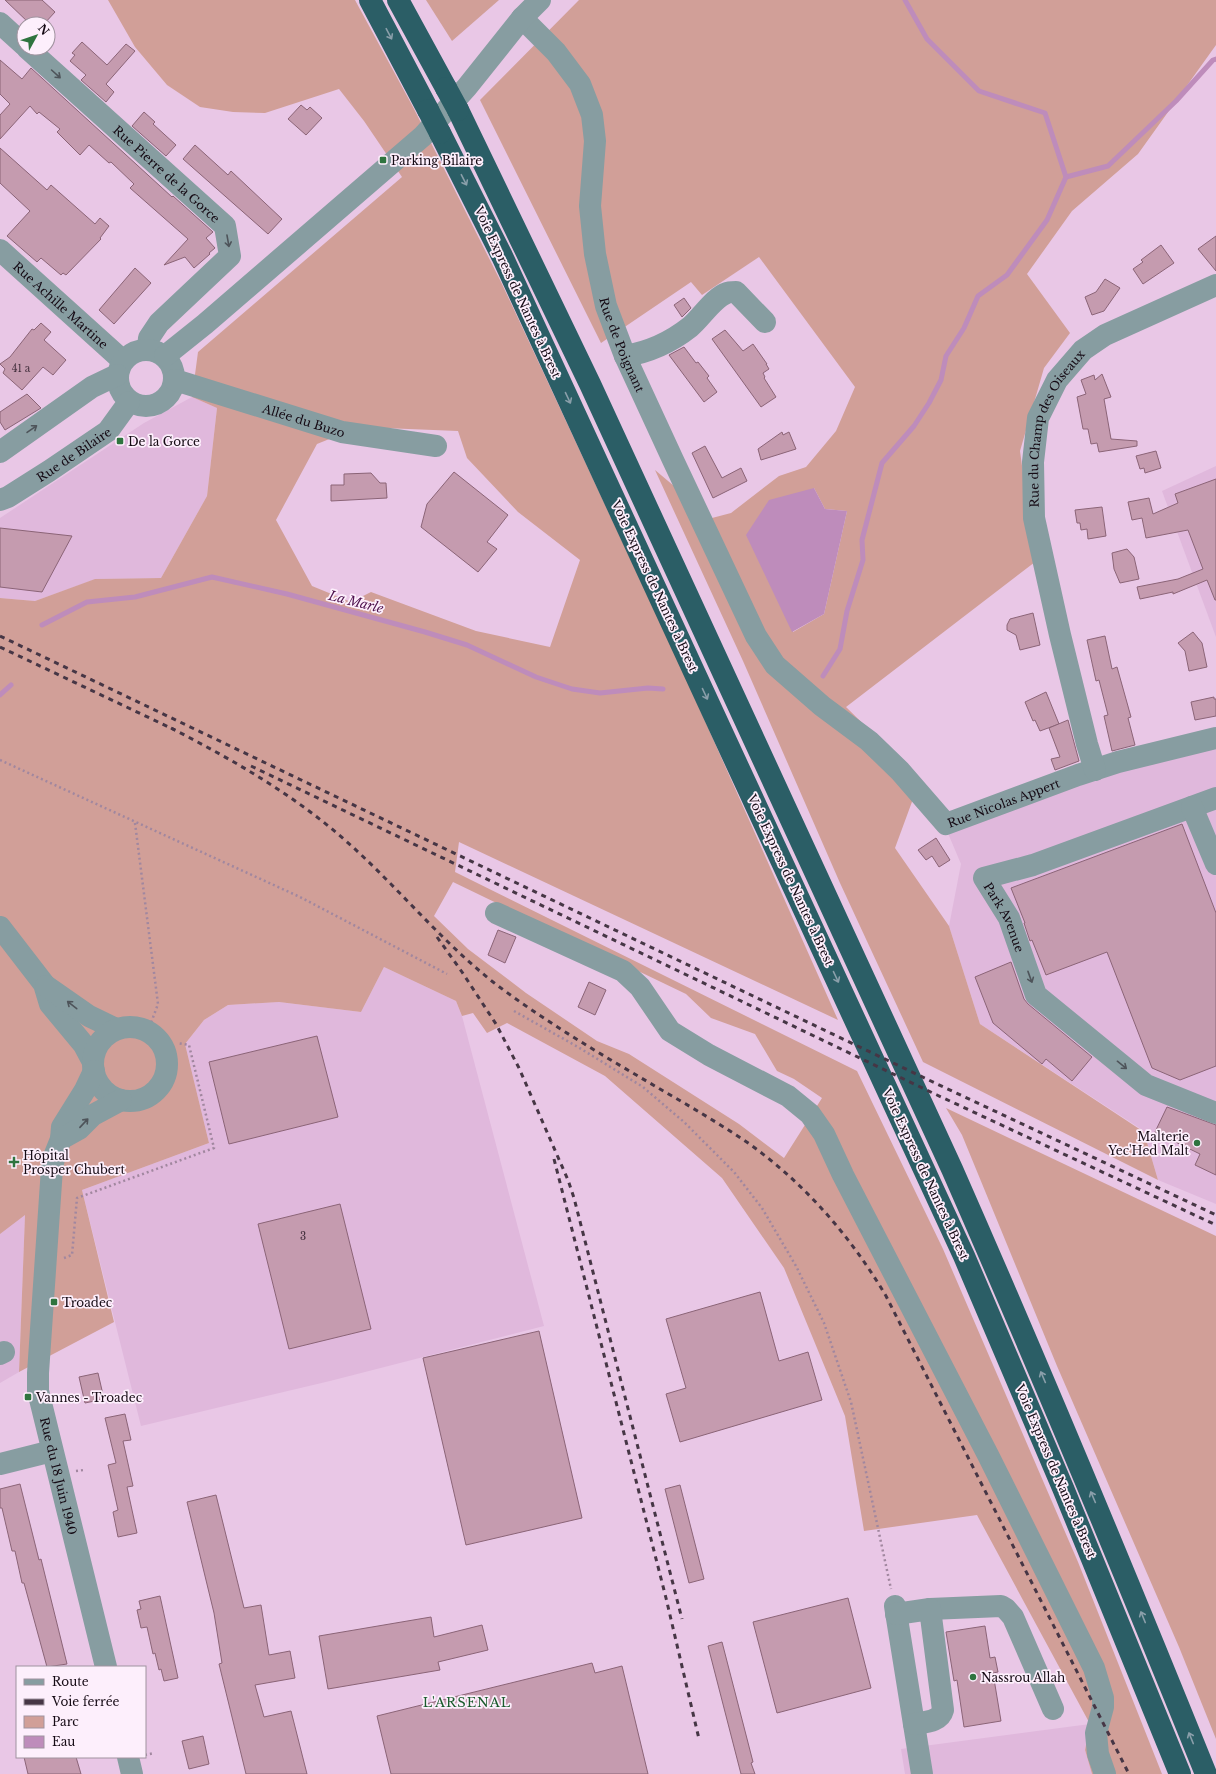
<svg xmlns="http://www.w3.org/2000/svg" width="1216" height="1774" font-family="'Libre Baskerville',serif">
<rect width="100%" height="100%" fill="#e9c7e6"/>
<g fill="#e0b8dc">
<path d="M 192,397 L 217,408 L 207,496 L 161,578 L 96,579 L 35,601 L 0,598 L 0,518 L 144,423 Z"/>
<path d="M 1216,466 L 1216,637 L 1162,491 Z"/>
<path d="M 1216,746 L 1216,1204 L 1158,1180 L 1144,1131 L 980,1024 L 949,926 L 961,864 L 947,831 L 1109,771 Z"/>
<path d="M 384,967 L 456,1001 L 462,1016 L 544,1326 L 330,1381 L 141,1426 L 82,1190 L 209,1143 L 185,1044 L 204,1020 L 228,1005 L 279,1002 L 361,1012 Z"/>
<path d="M 0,976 L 29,1110 L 19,1372 L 0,1383 Z"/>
<path d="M 1090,1724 L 1085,1750 L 1092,1774 L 905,1774 L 901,1749 Z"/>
</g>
<g fill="#d19f98" fill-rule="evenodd">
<path d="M 108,0 L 355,0 L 413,107 L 502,284 L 685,676 L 838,1020 L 459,842 L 455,872 L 857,1071 L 943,1249 L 1078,1562 L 1162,1774 L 1092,1774 L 1085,1750 L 1090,1724 L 977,1515 L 864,1531 L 845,1416 L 784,1268 L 722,1178 L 605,1076 L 507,1023 L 487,1033 L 473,1013 L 462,1016 L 456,1001 L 384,967 L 361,1012 L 279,1002 L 228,1005 L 204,1020 L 185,1044 L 209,1143 L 82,1190 L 114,1322 L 19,1372 L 25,1215 L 0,1234 L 0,598 L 35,601 L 95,579 L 161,578 L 207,496 L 217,408 L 192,397 L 198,352 L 402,177 L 364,121 L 339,89 L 265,113 L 233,112 L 200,107 L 167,85 L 135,47 ZM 359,427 L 458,431 L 467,458 L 518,512 L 580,560 L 550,647 L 476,631 L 371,592 L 351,602 L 312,586 L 276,520 L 317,444 ZM 453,882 L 686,994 L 711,1018 L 755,1034 L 777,1071 L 794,1079 L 822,1098 L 784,1158 L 739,1124 L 629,1054 L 597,1041 L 526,993 L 468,949 L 434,916 Z"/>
<path d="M 426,0 L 499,0 L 452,41 Z"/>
<path d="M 579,0 L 1216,0 L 1216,45 L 1138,154 L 1072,211 L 1027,274 L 1070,333 L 1044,368 L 1020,451 L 1035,562 L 846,707 L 920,780 L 895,848 L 949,926 L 980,1024 L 1144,1132 L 1158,1180 L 923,1062 L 840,883 L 743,661 L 655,470 L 712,518 L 731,513 L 779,476 L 806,467 L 836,431 L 855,387 L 759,257 L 702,295 L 691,282 L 601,343 L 480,100 ZM 814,488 L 825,509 L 847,511 L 824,614 L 793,632 Z"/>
<path d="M 946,1108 L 1216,1236 L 1216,1739 L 1179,1647 L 1057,1366 L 962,1135 Z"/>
</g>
<path fill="#be8cbb" d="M 814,488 L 825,509 L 847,511 L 824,614 L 792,632 L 746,535 L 769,500 Z"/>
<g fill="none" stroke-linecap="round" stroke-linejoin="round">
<g stroke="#be8cbb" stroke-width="5">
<path d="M 1066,177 L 1108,166 L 1176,101 L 1213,60 L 1216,59"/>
<path d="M 42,625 L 87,602 L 135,597 L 212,577 L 287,594 L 425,632 L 467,645 L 536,677 L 572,689 L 600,693 L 648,688 L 663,689"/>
<path d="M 823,676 L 840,649 L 847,611 L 863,560 L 862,540 L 882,463 L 914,426 L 929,403 L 941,380 L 946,356 L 964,328 L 978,296 L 1007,275 L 1047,220 L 1066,177 L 1045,113 L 979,91 L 927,39 L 905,0"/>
<path d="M 0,695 L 11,685"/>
</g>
</g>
<g fill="#c59baf" stroke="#8b6477">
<path d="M 5,0 L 42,0 L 55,12 L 44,24 L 30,24 Z"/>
<path d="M 82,42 L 107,65 L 126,44 L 135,51 L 106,84 L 114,92 L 106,102 L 81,80 L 86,75 L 70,61 L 75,55 L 72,53 Z"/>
<path d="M 0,60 L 22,79 L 31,68 L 172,197 L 173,196 L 213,232 L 206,238 L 215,248 L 209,253 L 210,254 L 194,268 L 185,257 L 164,265 L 188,239 L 130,188 L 134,184 L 111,162 L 109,163 L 89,145 L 80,155 L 57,132 L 60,129 L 39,112 L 37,114 L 30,106 L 0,139 L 0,115 L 10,104 L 0,94 Z"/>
<path d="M 301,105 L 307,110 L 310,107 L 322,118 L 306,135 L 288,119 Z"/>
<path d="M 144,112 L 155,122 L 153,124 L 176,145 L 166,156 L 132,126 Z"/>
<path d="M 195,145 L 228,175 L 231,171 L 282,219 L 268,234 L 183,159 Z"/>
<path d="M 0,148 L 47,190 L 51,185 L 95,224 L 100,218 L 109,226 L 100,238 L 101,239 L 66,275 L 63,273 L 61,275 L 41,258 L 37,262 L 7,236 L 30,211 L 0,183 Z"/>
<path d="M 1216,236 L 1216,271 L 1198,249 Z"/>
<path d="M 1161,245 L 1174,263 L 1143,284 L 1133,269 L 1143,262 L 1141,260 Z"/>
<path d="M 135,268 L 151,283 L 114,324 L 99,310 Z"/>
<path d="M 1105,279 L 1120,288 L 1104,311 L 1092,315 L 1085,297 L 1096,292 Z"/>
<path d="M 684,298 L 691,308 L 682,317 L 674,305 Z"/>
<path d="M 41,323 L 51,332 L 44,340 L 66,360 L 53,375 L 43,367 L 22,390 L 3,373 L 5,369 L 0,364 L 10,357 L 32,329 L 34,330 Z"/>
<path d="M 725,330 L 743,351 L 753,344 L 767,364 L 766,364 L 769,369 L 763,373 L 765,377 L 764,378 L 776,397 L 761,407 L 712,339 Z"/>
<path d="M 684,347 L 696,363 L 698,362 L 709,376 L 707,378 L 717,392 L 704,402 L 669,355 Z"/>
<path d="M 1102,374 L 1111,397 L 1104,399 L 1111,439 L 1137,441 L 1137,446 L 1099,452 L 1097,443 L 1091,444 L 1088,429 L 1083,429 L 1077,397 L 1086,394 L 1081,380 L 1094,375 L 1095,380 Z"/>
<path d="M 27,394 L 41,408 L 5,430 L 0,422 L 0,412 Z"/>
<path d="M 782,432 L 783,435 L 789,432 L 796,449 L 761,460 L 758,449 Z"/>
<path d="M 705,446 L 722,478 L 741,468 L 747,481 L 713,498 L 692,453 Z"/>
<path d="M 1156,451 L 1161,468 L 1145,473 L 1144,468 L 1140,469 L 1136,456 Z"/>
<path d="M 454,472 L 508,515 L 487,542 L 497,549 L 478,572 L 421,527 L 427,504 Z"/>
<path d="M 371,473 L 380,483 L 386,483 L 387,498 L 331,501 L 331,485 L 344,485 L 344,474 Z"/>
<path d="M 1216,479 L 1216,600 L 1215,600 L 1207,580 L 1173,594 L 1173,592 L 1140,599 L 1137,587 L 1178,579 L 1203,569 L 1188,530 L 1146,538 L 1142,518 L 1132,520 L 1128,502 L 1149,498 L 1153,514 L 1178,503 L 1175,494 Z"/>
<path d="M 1102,507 L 1106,536 L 1088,539 L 1087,529 L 1081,530 L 1080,523 L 1077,523 L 1075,510 Z"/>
<path d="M 0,528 L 72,536 L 42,592 L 0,587 Z"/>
<path d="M 1127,549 L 1134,557 L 1139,579 L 1120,583 L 1114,569 L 1112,553 Z"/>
<path d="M 1033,613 L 1040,645 L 1020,650 L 1016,635 L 1007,630 L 1007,625 L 1010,619 Z"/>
<path d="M 1193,632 L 1202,643 L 1207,667 L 1189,671 L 1185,651 L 1178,643 Z"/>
<path d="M 1105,636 L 1112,669 L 1117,667 L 1131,717 L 1128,718 L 1135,745 L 1112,751 L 1104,716 L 1108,715 L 1099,680 L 1096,681 L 1087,640 Z"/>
<path d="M 1046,692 L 1059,724 L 1040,731 L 1035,720 L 1033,721 L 1025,702 Z"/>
<path d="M 1214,697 L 1214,699 L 1216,699 L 1216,716 L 1195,720 L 1191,702 Z"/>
<path d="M 1068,720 L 1079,761 L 1055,770 L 1051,759 L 1060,757 L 1049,728 Z"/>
<path d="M 1182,824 L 1216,913 L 1216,1066 L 1180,1080 L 1152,1068 L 1107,952 L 1046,975 L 1032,940 L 1030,941 L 1024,923 L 1025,923 L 1011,888 Z"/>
<path d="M 936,838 L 950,860 L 939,867 L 932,856 L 926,860 L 918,850 Z"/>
<path d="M 498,930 L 516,937 L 505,963 L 488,955 Z"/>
<path d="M 1011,962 L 1024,999 L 1028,1004 L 1092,1057 L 1072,1081 L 1046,1059 L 1042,1064 L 993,1023 L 975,977 Z"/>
<path d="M 589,982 L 606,990 L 595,1015 L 578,1007 Z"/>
<path d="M 317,1036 L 338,1117 L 229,1144 L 209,1062 Z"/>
<path d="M 1167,1107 L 1216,1125 L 1216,1175 L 1195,1165 L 1200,1154 L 1155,1132 Z"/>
<path d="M 340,1204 L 371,1329 L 289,1349 L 258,1224 Z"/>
<path d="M 760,1292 L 779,1361 L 808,1352 L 822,1400 L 680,1442 L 666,1394 L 686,1388 L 666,1319 Z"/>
<path d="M 539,1331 L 582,1518 L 466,1545 L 423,1358 Z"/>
<path d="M 98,1373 L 104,1399 L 85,1403 L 79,1377 Z"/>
<path d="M 125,1414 L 131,1440 L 123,1441 L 133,1486 L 127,1487 L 137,1533 L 118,1537 L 113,1512 L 118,1510 L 108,1465 L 116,1463 L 105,1418 Z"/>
<path d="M 20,1484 L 39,1560 L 41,1559 L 67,1664 L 47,1667 L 24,1583 L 22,1583 L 15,1551 L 12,1551 L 2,1508 L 0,1508 L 0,1489 Z"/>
<path d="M 680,1485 L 704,1579 L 689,1583 L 665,1489 Z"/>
<path d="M 216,1495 L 244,1608 L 261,1605 L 269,1655 L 290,1651 L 295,1678 L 255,1685 L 264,1717 L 291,1711 L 307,1774 L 246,1774 L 219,1664 L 222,1663 L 214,1613 L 187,1502 Z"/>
<path d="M 160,1596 L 178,1678 L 164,1681 L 161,1669 L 159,1670 L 155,1653 L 153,1654 L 147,1627 L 141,1628 L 137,1610 L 141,1609 L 139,1601 Z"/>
<path d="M 848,1598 L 871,1688 L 777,1713 L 753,1622 Z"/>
<path d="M 431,1617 L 434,1637 L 482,1625 L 488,1650 L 438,1662 L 440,1670 L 328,1689 L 319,1636 Z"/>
<path d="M 985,1626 L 990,1658 L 995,1657 L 998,1672 L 993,1673 L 1001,1721 L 964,1727 L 957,1680 L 954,1681 L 946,1632 Z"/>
<path d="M 722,1642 L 753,1762 L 751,1763 L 755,1774 L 741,1774 L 708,1646 Z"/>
<path d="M 592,1663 L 595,1673 L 622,1666 L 648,1774 L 391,1774 L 377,1716 Z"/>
<path d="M 203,1736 L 209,1764 L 189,1769 L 182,1741 Z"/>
<path d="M 24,1757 L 76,1757 L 81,1774 L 28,1774 Z"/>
</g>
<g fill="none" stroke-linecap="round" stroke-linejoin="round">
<g stroke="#a1879f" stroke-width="2.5" stroke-dasharray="2 3" stroke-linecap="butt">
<path d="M 0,760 L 300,897 L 447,974"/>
<path d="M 135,823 L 158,1004 L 148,1031"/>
<path d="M 514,1011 L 578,1047 L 643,1087 L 684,1122 L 734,1172 L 762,1208 L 796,1266 L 824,1323 L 851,1402 L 891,1589"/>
<path d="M 64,1258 L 72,1255 L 77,1198 L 214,1148 L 189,1045 L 177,1043"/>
<path d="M 76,1471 L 84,1470"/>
<path d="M 145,1755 L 154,1753"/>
</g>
<g stroke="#879da1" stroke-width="22">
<path id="s1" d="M 522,18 L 556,52 L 580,84 L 592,115 L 595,141 L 590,206 L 595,254 L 606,306 L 625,356 L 673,460 L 756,636 L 775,665 L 822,706 L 869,741 L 900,771 L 946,824 L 1078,775 L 1118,762 L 1216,738"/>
<path d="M 0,23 L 24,45"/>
<path id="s2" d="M 27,48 L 225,226 L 230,256 L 159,323 L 149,338 L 148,349"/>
<path id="s3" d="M 0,250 L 122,360"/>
<circle cx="146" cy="378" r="28"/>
<path d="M 165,356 L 205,324 L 423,136 L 467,87 L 522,18 L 540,0"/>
<path d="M 625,356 C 650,352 671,342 690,327 C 701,318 714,297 727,293 C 729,292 733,292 736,292 L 765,322"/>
<path id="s4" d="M 175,380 L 342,432 L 436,446"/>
<path d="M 0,452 L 92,387 L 117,375"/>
<path id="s5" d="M 0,500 L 8,497 L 49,471 L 108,431 L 129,402"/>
<path id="s6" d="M 1095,770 L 1087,744 L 1060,635 L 1034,518 L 1033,462 L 1038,418 L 1057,380 L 1083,350 L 1105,335 L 1216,285"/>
<path id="s7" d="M 1216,798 L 1033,865 L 984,878 L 1009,918 L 1036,995 L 1146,1085 L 1216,1113"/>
<path d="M 1192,807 L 1216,864"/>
<path d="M 496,913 L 623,971 L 640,987 L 670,1031 L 709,1055 L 788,1096 L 810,1114 L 824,1134 L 843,1175 L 988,1455 L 1094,1668 L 1103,1698 L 1103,1707 L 1096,1733 L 1098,1754 L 1105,1774"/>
<path d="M 0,927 L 44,984 L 50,1004 L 84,1045 L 93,1062"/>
<path d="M 46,986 L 89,1016 L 116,1029"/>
<circle cx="130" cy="1064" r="37"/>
<path id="s8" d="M 94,1071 L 85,1090 L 62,1127 L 61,1139 L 55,1154 L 52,1168 L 38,1373 L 38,1391 L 106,1667"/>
<path d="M 61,1139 L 79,1129 L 93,1115 L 121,1100"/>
<path d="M 0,1354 L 4,1352"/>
<path d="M 0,1464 L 52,1451"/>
<path d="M 895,1606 L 922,1774"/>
<path d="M 930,1609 L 1001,1606 L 1006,1609 L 1013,1617 L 1053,1709"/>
<path d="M 896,1614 L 930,1609 L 943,1710 C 940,1722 925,1722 914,1724"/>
<path d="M 128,1757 L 132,1774"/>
</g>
<g stroke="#2b5e66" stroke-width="22">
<path d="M 370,0 L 428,110"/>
<path d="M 398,0 L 446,88"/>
<path d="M 458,110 L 590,384 L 952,1169 C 1040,1369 1124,1571 1206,1774"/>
<path d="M 440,133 L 502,256 L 964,1256 L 1063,1488 L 1180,1774"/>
</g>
<g stroke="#463645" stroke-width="3" stroke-dasharray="5 5" stroke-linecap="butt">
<path d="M 0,636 L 935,1083 L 1216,1215"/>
<path d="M 0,647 L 175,730"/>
<path d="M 171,728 C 233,760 293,794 346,841 C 397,886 439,939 493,982 C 545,1022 604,1056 660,1089 C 691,1107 722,1125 751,1145 C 807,1186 851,1237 886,1296 L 1129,1774"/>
<path d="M 251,766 L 937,1095 L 1216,1225"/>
<path d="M 437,937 L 462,972 L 496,1024 L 519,1068 L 568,1180 L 574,1198 L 682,1619"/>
<path d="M 554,1159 L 666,1598 L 699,1739"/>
</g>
<g stroke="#2b5e66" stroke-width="22">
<path d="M 446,88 L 458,110"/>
<path d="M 428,110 L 440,133"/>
</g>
</g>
<defs><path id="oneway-shaft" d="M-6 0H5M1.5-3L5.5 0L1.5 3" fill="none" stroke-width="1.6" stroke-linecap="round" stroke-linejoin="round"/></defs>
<g stroke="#8a9faa">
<use href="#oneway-shaft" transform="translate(389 34) rotate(62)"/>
<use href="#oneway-shaft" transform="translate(464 180) rotate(63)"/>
<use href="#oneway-shaft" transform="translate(568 398) rotate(65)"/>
<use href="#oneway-shaft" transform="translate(705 694) rotate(65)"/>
<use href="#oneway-shaft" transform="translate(836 977) rotate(65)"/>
<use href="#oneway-shaft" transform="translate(1043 1377) rotate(-113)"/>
<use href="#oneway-shaft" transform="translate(1093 1497) rotate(-113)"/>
<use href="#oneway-shaft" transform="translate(1143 1617) rotate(-112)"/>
<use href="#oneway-shaft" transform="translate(1191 1738) rotate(-112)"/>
</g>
<g stroke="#4e545a">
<use href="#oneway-shaft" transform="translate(56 74) rotate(42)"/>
<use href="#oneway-shaft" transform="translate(228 241) rotate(80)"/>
<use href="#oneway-shaft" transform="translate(32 429) rotate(-35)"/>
<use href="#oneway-shaft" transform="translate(1030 977) rotate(70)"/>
<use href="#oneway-shaft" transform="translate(72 1005) rotate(-142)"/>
<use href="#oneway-shaft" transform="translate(1122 1065) rotate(39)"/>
<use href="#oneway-shaft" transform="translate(84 1123) rotate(-47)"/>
</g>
<g fill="#2f743f" stroke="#fdeffc" stroke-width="1.5">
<rect x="379" y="156" width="8" height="8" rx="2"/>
<rect x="116" y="437" width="8" height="8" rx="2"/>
<circle cx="1197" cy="1143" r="4"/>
<path d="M12 1156h4v4h4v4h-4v4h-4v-4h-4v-4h4z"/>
<rect x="50" y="1298" width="8" height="8" rx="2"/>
<rect x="24" y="1393" width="8" height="8" rx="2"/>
<circle cx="973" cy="1677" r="4"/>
</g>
<g text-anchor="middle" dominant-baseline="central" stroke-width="3.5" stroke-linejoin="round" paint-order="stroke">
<g font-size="10" fill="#412e3b">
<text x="21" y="368">41 a</text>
<text x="303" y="1236">3</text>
</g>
<g font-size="12" fill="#150a14" stroke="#fdeffc" text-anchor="start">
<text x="391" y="160">Parking Bilaire</text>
<text x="128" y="441">De la Gorce</text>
<text x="1189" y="1136" text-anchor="end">Malterie<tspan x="1189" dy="14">Yec'Hed Malt</tspan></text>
<text x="23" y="1155">Hôpital<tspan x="23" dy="14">Prosper Chubert</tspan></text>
<text x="62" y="1302">Troadec</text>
<text x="36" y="1397">Vannes - Troadec</text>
<text x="981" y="1677">Nassrou Allah</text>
</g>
<g font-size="12" fill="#150a14" stroke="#fdeffc">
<text stroke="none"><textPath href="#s2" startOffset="188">Rue Pierre de la Gorce</textPath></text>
<text transform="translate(518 292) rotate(65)">Voie Express de Nantes à Brest</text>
<text stroke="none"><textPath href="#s3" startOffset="82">Rue Achille Martine</textPath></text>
<text stroke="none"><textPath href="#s1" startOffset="356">Rue de Poignant</textPath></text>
<text stroke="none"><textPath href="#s4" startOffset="135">Allée du Buzo</textPath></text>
<text stroke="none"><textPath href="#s6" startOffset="355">Rue du Champ des Oiseaux</textPath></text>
<text stroke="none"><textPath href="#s5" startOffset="87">Rue de Bilaire</textPath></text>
<text transform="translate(655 586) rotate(65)">Voie Express de Nantes à Brest</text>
<text stroke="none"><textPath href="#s1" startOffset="1007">Rue Nicolas Appert</textPath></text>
<text transform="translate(791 880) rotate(65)">Voie Express de Nantes à Brest</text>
<text stroke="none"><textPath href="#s7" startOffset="290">Park Avenue</textPath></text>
<text transform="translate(926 1174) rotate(65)">Voie Express de Nantes à Brest</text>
<text transform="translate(1056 1471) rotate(67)">Voie Express de Nantes à Brest</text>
<text stroke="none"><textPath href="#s8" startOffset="418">Rue du 18 Juin 1940</textPath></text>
</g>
<g font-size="13" font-style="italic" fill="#4f134e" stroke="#fdeffc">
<text transform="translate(356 602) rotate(14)">La Marle</text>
</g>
<g font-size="13" letter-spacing="1" fill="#1a5b2c" stroke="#fdeffc">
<text x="467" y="1702">L'ARSENAL</text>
</g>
</g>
<rect x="16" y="1666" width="130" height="92" fill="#fdeffc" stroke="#a0939f"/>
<rect x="24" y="1679" width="20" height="6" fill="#879da1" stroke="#a0939f"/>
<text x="52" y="1686" font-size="12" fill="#150a14">Route</text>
<rect x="24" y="1699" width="20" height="6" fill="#463645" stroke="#a0939f"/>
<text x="52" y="1706" font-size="12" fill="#150a14">Voie ferrée</text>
<rect x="24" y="1716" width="20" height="12" fill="#d19f98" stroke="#a0939f"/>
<text x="52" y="1726" font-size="12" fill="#150a14">Parc</text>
<rect x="24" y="1736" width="20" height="12" fill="#be8cbb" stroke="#a0939f"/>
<text x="52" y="1746" font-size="12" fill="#150a14">Eau</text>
<g transform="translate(36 36) rotate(50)"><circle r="19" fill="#fdeffc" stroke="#a0939f"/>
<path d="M0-3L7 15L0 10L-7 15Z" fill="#2f743f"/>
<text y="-6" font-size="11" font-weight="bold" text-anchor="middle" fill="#150a14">N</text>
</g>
</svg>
